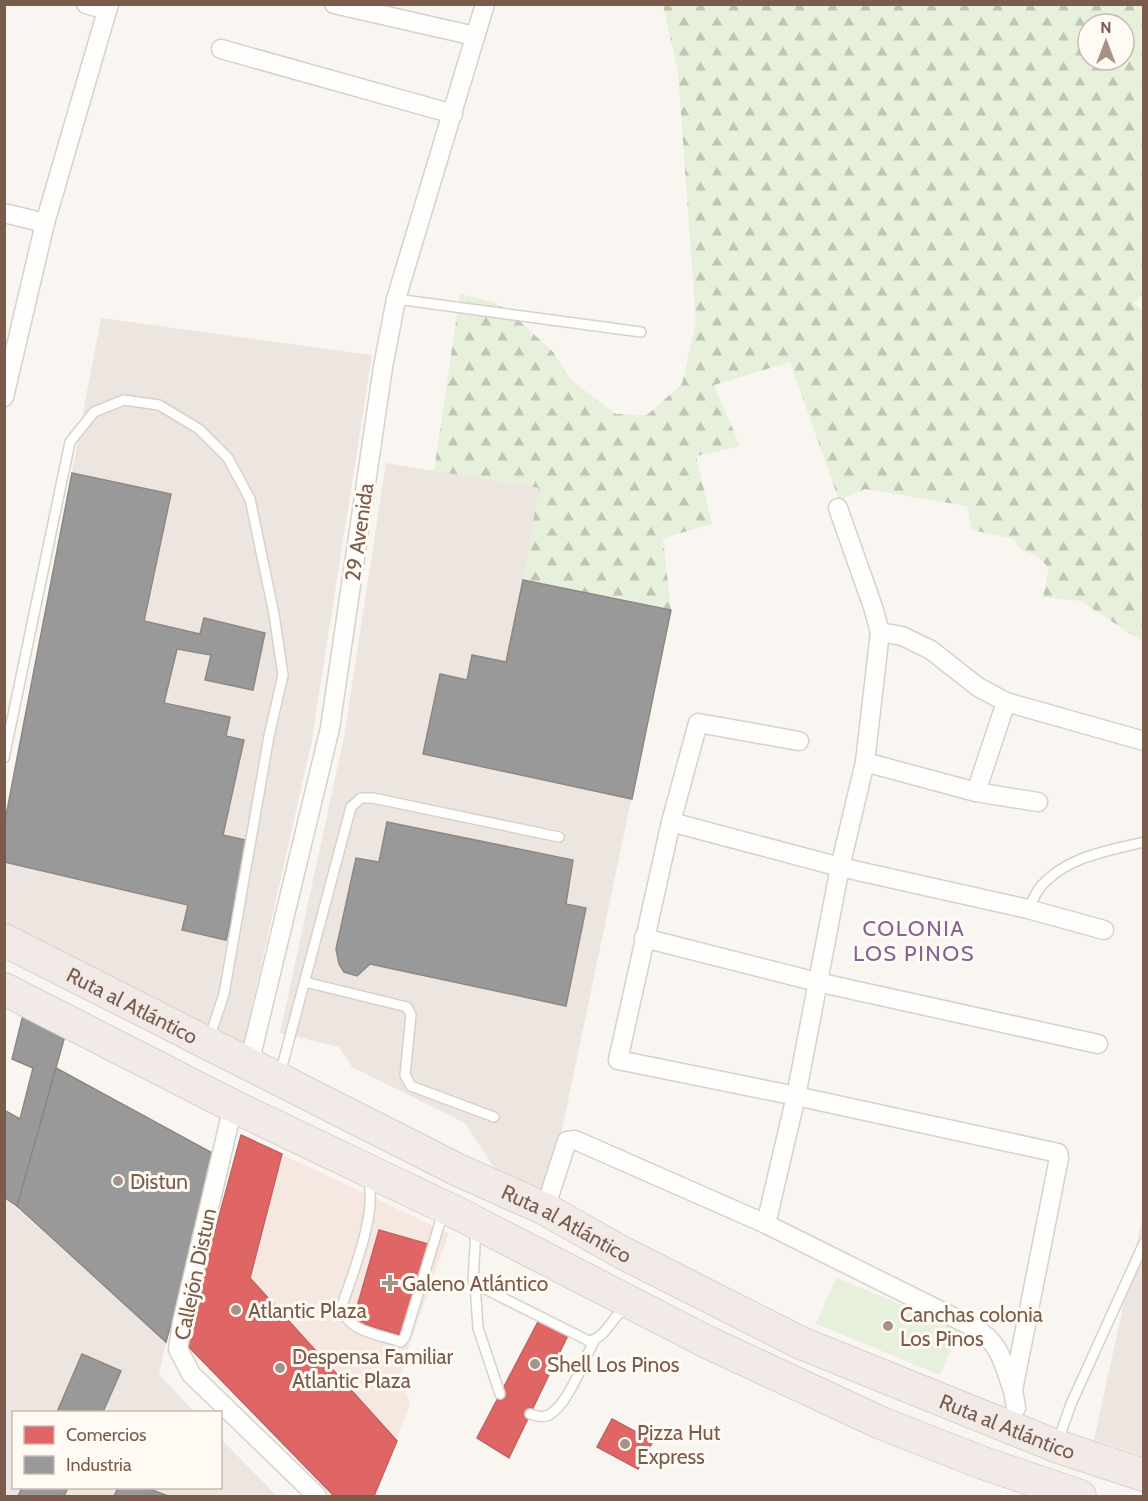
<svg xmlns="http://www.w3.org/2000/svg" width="1148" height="1501" font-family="Cabin,sans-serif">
<defs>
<pattern id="forest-firs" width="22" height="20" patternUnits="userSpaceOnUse" patternTransform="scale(1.5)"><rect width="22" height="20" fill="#e7f0db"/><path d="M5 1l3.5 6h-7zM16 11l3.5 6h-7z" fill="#c0c6b4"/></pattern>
</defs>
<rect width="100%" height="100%" fill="#f9f5f0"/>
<path fill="#f6e8e1" d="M 241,1135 L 449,1233 L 403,1363 L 402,1380 L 410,1404 L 374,1496 L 334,1496 L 185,1343 Z"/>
<g fill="#ede5e0">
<path d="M 101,318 L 372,355 L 311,745 L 243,1045 L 5,923 L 5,826 Z"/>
<path d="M 386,463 L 539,488 L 671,610 L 548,1196 L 495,1169 L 465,1123 L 352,1067 L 339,1047 L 280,1033 L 344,737 Z"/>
<path d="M 4,1197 L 166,1342 L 159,1375 L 195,1412 L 14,1412 L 14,1488 L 220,1488 L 221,1439 L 277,1496 L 5,1496 Z"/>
<path d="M 1143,1215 L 1143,1456 L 1094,1440 Z"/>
</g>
<path fill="#e7f0db" d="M 836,1278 L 959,1328 L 940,1375 L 816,1324 Z"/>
<path fill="url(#forest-firs)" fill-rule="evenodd" d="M 663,5 L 1143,5 L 1144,294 L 1133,303 L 1144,312 L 1143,642 L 1081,601 L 1043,597 L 1049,568 L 1036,555 L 1021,550 L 1014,539 L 972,530 L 967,506 L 865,489 L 839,500 L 790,362 L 714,385 L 740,446 L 696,456 L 712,524 L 663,538 L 671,610 L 523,580 L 539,488 L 434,471 L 460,294 L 496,303 L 510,312 L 553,352 L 571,380 L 616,414 L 647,415 L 682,384 L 696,323 L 678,72 ZM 1088,24 L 1124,24 L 1124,60 L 1088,60 Z"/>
<g fill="#e06666" stroke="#c1635e" stroke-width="1.5">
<path d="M 241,1135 L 282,1154 L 250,1278 L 397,1441 L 374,1496 L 334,1496 L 185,1343 Z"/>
<path d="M 379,1230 L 428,1244 L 401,1335 L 353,1321 Z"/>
<path d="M 540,1318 L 569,1333 L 509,1458 L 477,1438 Z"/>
<path d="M 612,1419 L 653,1441 L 638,1469 L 597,1447 Z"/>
</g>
<g fill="#999" stroke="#908782" stroke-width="1.5">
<path d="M 72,473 L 171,494 L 144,621 L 200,634 L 204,618 L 265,633 L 253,690 L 205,680 L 211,655 L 177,649 L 164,703 L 230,717 L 226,736 L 244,740 L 223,835 L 250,841 L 226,940 L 182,930 L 188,905 L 4,862 L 4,826 Z"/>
<path d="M 523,580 L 671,610 L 632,799 L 423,754 L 440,674 L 467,680 L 472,655 L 506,662 Z"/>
<path d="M 387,822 L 573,860 L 566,904 L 586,908 L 566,1006 L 370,964 L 357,976 L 344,972 L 339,964 L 336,949 L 356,858 L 379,862 Z"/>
<path d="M 23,1015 L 65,1036 L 17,1206 L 4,1197 L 4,1110 L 20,1119 L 33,1068 L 12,1059 Z"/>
<path d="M 56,1068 L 218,1156 L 166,1342 L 17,1206 Z"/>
<path d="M 82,1354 L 121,1371 L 103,1412 L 57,1412 Z"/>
<path d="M 22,1488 L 68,1488 L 64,1496 L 18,1496 Z"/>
<path d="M 118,1488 L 147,1488 L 168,1496 L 114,1496 Z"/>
</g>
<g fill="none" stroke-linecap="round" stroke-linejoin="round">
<g stroke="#d7d1cb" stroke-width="12">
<g id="lane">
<path d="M 396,299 L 641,332"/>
<path d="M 4,758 L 70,442 L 94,412 L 124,400 L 159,405 L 199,429 L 228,458 L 250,499 L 274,614 L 283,675 L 269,736 L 224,994 L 209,1039"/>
<path d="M 1028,909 C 1032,901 1036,892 1042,885 C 1069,856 1107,851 1144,842"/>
<path d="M 305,982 L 407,1007 L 411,1015 L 405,1075 L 411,1086 L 494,1117"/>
<path d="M 280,1074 L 351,807 L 361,798 L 373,798 L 559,837"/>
<path d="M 368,1179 C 378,1212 353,1272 342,1306 C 344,1331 381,1335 401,1342 L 405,1337 L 441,1219 L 448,1215"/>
<path d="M 476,1230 L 473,1280 L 475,1284 L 589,1341 C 606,1338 612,1317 625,1308"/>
<path d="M 475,1284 L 478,1328 L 500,1394"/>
<path d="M 530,1414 C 537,1416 542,1418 549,1415 C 568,1405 584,1360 594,1341"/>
<path d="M 1058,1441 L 1071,1404 L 1144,1243"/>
</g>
</g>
<g stroke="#d7d1cb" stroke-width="21">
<g id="street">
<path d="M 86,4 L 107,10"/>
<path d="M 334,4 L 475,36"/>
<path d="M 221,49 L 453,114"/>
<path d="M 4,213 L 45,223"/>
<path d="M 4,397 L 45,223 L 109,4"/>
<path d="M 880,632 L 902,636 L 931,650 L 978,687 L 1006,702 L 1144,741"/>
<path d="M 799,741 L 698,723 L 671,822 L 618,1060 L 796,1096 L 1058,1153 L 1059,1158 L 1013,1390 L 1016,1408"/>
<path d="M 865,762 L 976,792 L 1038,802"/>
<path d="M 976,792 L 1006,702"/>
<path d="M 671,822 L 840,867 L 1028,909 L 1104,930"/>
<path d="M 644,938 L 817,982 L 1098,1044"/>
<path d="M 249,1064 L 330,728 L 383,367 L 396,299 L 485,4"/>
<path d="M 233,1106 L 182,1323 L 178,1349 L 191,1374 L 317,1496"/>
<path d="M 545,1209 L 567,1141 L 575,1140 L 766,1224 L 975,1328 C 1000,1343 1003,1362 1012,1388"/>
<path d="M 766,1224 L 796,1096 L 840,867 L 865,762 L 880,632 L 873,607 L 838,508"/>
</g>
</g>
<g stroke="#dad1cc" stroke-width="34">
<g id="highway">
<path id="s1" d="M 4,940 L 456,1169 L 545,1209 L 623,1253 L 801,1343 L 1056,1446 L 1144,1475"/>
<path d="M 4,989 L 233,1106 L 459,1214 L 705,1341 L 881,1423 L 983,1463 L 1080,1496"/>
</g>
</g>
<use href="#lane" stroke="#fefefd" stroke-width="9"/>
<use href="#street" stroke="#fefefd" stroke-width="18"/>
<use href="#highway" stroke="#f2eae7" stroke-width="32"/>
</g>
<g fill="#a69286" stroke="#fffaf3" stroke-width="2">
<circle cx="118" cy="1181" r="6"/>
<path d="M387 1274h6v6h6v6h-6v6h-6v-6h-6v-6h6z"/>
<circle cx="236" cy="1310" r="6"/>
<circle cx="888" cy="1326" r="6"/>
<circle cx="535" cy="1364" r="6"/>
<circle cx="280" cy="1368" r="6"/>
<circle cx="625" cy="1444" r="6"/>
</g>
<g text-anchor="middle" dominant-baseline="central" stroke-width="6" stroke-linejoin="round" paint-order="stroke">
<g font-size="21" fill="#7a5c4d" stroke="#fffaf3">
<text transform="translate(359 532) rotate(-82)">29 Avenida</text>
<text stroke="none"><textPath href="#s1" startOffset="144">Ruta al Atlántico</textPath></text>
<text stroke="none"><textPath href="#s1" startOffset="630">Ruta al Atlántico</textPath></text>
<text transform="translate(195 1274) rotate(-78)">Callejón Distun</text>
<text stroke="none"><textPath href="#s1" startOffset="1116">Ruta al Atlántico</textPath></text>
</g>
<g font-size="21" fill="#7a5c4d" stroke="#fffaf3" text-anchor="start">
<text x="130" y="1181">Distun</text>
<text x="402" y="1283">Galeno Atlántico</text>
<text x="248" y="1310">Atlantic Plaza</text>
<text x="900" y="1314">Canchas colonia<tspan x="900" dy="24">Los Pinos</tspan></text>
<text x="292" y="1356">Despensa Familiar<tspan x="292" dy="24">Atlantic Plaza</tspan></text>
<text x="547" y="1364">Shell Los Pinos</text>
<text x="637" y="1432">Pizza Hut<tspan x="637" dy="24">Express</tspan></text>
</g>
<g font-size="22" letter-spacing="1.5" fill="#846695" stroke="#fffaf3">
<text x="914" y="928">COLONIA<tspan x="914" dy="25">LOS PINOS</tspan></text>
</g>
</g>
<rect width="1148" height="1501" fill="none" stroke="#7a5c4d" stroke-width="12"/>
<rect x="12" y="1411" width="210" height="78" fill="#fffaf3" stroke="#cabbb1" stroke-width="1.5"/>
<rect x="24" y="1426" width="30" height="18" fill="#e06666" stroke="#cabbb1" stroke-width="1.5"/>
<text x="66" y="1441" font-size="18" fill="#7a5c4d">Comercios</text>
<rect x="24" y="1456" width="30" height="18" fill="#999999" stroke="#cabbb1" stroke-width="1.5"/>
<text x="66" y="1471" font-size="18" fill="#7a5c4d">Industria</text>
<g transform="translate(1106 42)"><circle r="28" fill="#fffaf3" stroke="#cabbb1" stroke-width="1.5"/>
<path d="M0-4.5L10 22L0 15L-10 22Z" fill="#a69286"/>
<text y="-9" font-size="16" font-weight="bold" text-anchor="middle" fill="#7a5c4d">N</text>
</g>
</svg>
